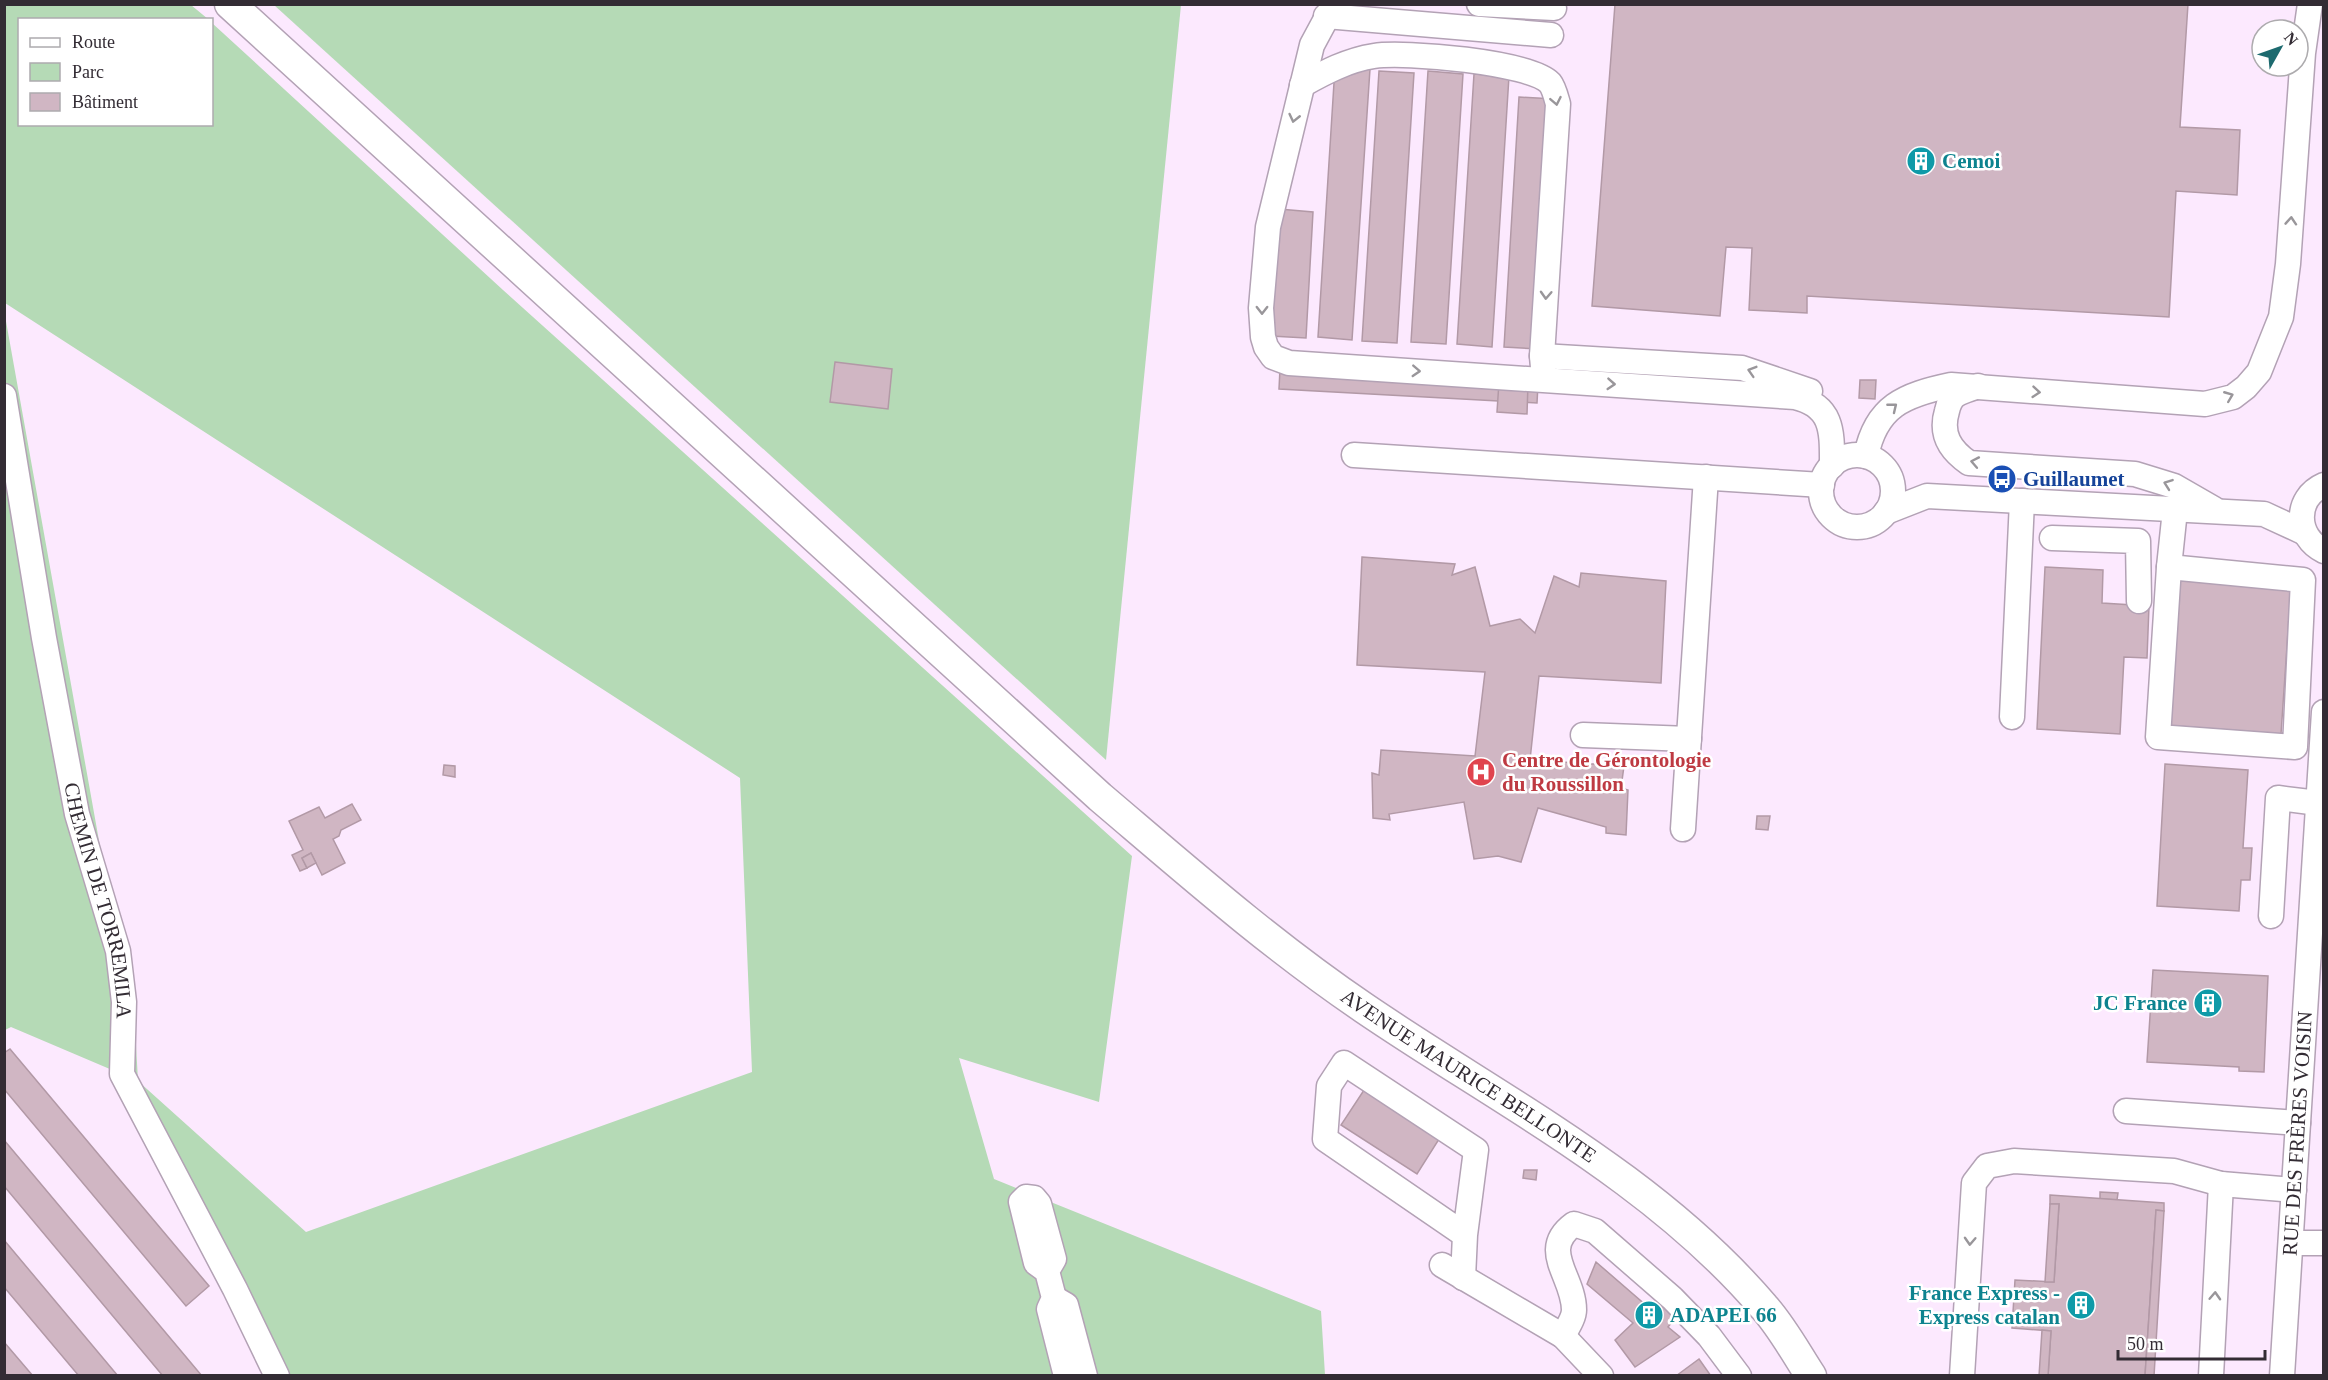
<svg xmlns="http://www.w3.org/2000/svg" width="2328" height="1380" font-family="'Times New Roman',serif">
<rect width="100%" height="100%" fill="#fce9fe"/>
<g fill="#b5dab6">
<path d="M 5,5 L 191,5 L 208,19 L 20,20 L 20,124 L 212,124 L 212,23 L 503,290 L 1132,856 L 1099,1102 L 959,1058 L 994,1179 L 1321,1311 L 1325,1375 L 290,1375 L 138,1081 L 11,1027 L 5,1030 L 4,310 L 103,863 L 131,953 L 138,1081 L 306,1232 L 752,1072 L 740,778 L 5,303 Z"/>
<path d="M 274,5 L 1181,5 L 1106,760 Z"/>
</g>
<g fill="#d0b6c3" stroke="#b299a6" stroke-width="1.5">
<path d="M 1615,4 L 2188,4 L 2180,127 L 2240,130 L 2237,195 L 2176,191 L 2169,317 L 1807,296 L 1807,313 L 1749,310 L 1752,248 L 1726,247 L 1720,316 L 1592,306 Z"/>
<path d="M 1335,67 L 1370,69 L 1352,340 L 1318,337 Z"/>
<path d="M 1379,71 L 1414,73 L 1397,343 L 1362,341 Z"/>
<path d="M 1428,71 L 1463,74 L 1446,344 L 1411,342 Z"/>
<path d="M 1474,74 L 1509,76 L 1492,347 L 1457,344 Z"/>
<path d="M 1519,97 L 1554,99 L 1539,349 L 1504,347 Z"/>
<path d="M 1279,209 L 1313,212 L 1306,338 L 1271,336 Z"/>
<path d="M 835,362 L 892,369 L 888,409 L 830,402 Z"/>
<path d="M 1280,369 L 1538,384 L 1537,403 L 1279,389 Z"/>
<path d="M 1860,380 L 1876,380 L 1875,399 L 1859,398 Z"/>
<path d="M 1499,382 L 1528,384 L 1527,414 L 1497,412 Z"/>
<path d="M 1362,557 L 1455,564 L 1452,575 L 1475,567 L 1490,626 L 1520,619 L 1535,633 L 1554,576 L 1579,587 L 1581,573 L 1666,581 L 1661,683 L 1539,676 L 1530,760 L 1624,766 L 1621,788 L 1628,790 L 1626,835 L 1606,833 L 1606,827 L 1538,808 L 1521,862 L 1498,856 L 1474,859 L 1464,802 L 1389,814 L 1390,820 L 1373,818 L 1372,773 L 1379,775 L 1381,750 L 1475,756 L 1485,672 L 1357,665 Z"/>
<path d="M 2045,567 L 2103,570 L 2102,603 L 2149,606 L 2147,658 L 2124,657 L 2120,734 L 2037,729 Z"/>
<path d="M 2174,579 L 2291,587 L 2281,734 L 2164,725 Z"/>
<path d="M 2165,764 L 2248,770 L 2243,848 L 2252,848 L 2250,880 L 2241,880 L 2239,911 L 2157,906 Z"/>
<path d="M 444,765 L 455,766 L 455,777 L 443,775 Z"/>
<path d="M 352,804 L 361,820 L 341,830 L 339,836 L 333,839 L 345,863 L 322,875 L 311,853 L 302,858 L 307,868 L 300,871 L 292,855 L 303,850 L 289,821 L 319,807 L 325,818 Z"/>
<path d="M 1757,816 L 1770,816 L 1768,830 L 1756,829 Z"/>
<path d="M 311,853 L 316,863 L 307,868 L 302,858 Z"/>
<path d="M 2153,970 L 2268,976 L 2264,1072 L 2239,1071 L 2239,1067 L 2147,1062 Z"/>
<path d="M 10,1049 L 209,1286 L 186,1306 L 4,1089 L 4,1053 Z"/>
<path d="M 1366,1087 L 1441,1136 L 1417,1174 L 1341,1125 Z"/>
<path d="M 4,1140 L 202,1376 L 163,1376 L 4,1186 Z"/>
<path d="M 1524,1170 L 1537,1170 L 1536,1180 L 1523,1178 Z"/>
<path d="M 2100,1192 L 2118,1193 L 2117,1200 L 2100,1199 Z"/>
<path d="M 2050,1195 L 2164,1203 L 2164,1211 L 2156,1210 L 2145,1376 L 2048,1376 L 2051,1331 L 2012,1328 L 2015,1280 L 2054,1282 L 2059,1204 L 2050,1204 Z"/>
<path d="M 2050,1204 L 2059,1204 L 2054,1282 L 2045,1282 Z"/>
<path d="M 2156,1210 L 2164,1211 L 2154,1376 L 2145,1376 Z"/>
<path d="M 4,1240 L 118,1376 L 79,1376 L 4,1287 Z"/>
<path d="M 1596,1262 L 1655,1313 L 1664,1305 L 1677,1316 L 1668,1327 L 1680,1337 L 1635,1367 L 1615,1340 L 1633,1323 L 1587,1284 Z"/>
<path d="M 2042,1330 L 2051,1331 L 2048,1376 L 2039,1376 Z"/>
<path d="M 4,1342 L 33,1376 L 4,1376 Z"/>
<path d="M 1699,1359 L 1711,1376 L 1676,1376 Z"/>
</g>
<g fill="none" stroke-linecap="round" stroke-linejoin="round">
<g stroke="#b3a2b5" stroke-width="27">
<g id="minor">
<path d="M 1334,4 L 1312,45 L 1268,227 L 1261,308 L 1263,337 L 1266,347 L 1273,357 L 1289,363 L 1795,397 C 1834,406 1832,433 1832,466"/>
<path d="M 1479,4 L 1554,8"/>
<path d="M 1326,16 L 1551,35"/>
<path d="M 1302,85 C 1325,72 1348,60 1374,56 C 1404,51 1530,62 1550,83 C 1554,88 1556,97 1558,104 L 1542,356 L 1544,379"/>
<path d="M 1542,356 L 1742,368 L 1810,391"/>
<path d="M 1978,386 C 1971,389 1962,391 1956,395 C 1951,398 1948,406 1947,411 C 1940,434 1950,450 1969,463 L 2135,474 L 2174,486 L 2214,509"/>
<path id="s1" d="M 4,396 L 44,638 L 77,814 L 118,951 L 124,1002 L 122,1074 L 235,1289 L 277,1376"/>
<path d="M 1354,455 L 1822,485"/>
<circle cx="1857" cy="491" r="36"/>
<path d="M 1866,456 C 1876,406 1904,395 1951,385 L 2205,404 L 2233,397 L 2246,387 L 2259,372 L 2281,317 L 2288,264 L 2303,53 L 2310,4"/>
<path d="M 2324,485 C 2294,498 2295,537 2324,551"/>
<path d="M 1886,512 L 1927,496 L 2264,514 L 2303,532"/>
<path d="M 2052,538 L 2138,541 L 2139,601"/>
<path d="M 2169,567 L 2303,580 L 2295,747 L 2158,737 Z"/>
<path d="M 2169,567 L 2175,510"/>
<path d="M 2012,717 L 2022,501"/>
<path d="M 1583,735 L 1689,739"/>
<path d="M 1683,829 L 1706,477"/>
<path d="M 2271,916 L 2278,798 L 2318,803"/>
<path d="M 2126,1111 L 2298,1123"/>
<path d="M 2291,1243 L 2324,1243"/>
<path d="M 1442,1265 L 1563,1336 L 1601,1376"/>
<path d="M 1047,1271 L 1054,1259 L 1039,1204 L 1034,1198 L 1026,1197 L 1021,1202 L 1036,1263 L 1047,1271 L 1054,1298 L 1049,1309 L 1066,1376"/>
<path d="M 1463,1278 L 1465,1235 L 1476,1150 L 1344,1063 L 1329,1086 L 1325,1139 L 1465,1235"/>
<path d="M 1054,1298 L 1066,1305 L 1085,1376"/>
<path d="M 1563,1336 C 1567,1328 1574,1318 1574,1310 C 1574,1276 1538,1250 1574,1224 L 1595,1231 L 1672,1298 L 1709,1336 L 1739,1376"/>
<path d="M 1962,1376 L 1974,1183 L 1987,1166 L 2014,1161 L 2174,1171 L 2221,1184 L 2294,1190"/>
<path d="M 2211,1376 L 2221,1184"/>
<path id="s2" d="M 2282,1376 L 2324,712"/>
</g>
</g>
<g stroke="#b3a2b5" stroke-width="33">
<g id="major">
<path id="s3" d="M 230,4 L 1100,797 C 1186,870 1271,945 1364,1008 C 1502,1102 1654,1178 1764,1307 C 1782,1327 1796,1353 1811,1376"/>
</g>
</g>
<use href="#minor" stroke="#fff" stroke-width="24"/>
<use href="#major" stroke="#fff" stroke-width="30"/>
</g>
<defs><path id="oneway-chevron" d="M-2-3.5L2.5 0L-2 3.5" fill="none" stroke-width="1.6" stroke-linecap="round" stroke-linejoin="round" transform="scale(1.5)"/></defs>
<g stroke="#99969a">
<use href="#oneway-chevron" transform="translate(1556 101) rotate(79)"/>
<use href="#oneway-chevron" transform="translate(1294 118) rotate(103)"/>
<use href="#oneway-chevron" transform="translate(2291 221) rotate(-86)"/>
<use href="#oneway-chevron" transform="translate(1546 295) rotate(93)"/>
<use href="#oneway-chevron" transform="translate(1262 310) rotate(90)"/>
<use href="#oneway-chevron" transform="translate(1416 371) rotate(3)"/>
<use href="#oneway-chevron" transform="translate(1752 371) rotate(-163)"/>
<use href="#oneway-chevron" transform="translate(1611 384) rotate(4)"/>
<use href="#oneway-chevron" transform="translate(2036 392) rotate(5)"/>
<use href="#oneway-chevron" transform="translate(2229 396) rotate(-22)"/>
<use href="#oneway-chevron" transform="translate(1893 407) rotate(-39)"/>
<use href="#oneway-chevron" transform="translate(1975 462) rotate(-169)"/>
<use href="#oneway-chevron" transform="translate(2168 484) rotate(-160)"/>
<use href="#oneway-chevron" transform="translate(1970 1241) rotate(93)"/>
<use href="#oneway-chevron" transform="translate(2215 1296) rotate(-87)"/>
</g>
<defs>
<g id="building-disc" transform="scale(1.5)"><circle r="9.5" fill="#0f9aa8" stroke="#fff"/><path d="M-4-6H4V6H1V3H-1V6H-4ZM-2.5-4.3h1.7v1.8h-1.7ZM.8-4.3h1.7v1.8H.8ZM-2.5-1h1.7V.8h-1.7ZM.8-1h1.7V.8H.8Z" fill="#fff"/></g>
<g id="bus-disc" transform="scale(1.5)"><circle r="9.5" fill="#1a4fb4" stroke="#fff"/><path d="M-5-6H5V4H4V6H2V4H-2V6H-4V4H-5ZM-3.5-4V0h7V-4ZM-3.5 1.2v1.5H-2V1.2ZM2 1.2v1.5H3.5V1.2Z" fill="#fff"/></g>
<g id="hospital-disc" transform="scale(1.5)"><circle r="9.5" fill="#e0444e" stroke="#fff"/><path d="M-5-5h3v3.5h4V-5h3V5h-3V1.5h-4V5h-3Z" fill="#fff"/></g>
</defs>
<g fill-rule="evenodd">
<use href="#building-disc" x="1921" y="161"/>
<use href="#bus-disc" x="2002" y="479"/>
<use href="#hospital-disc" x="1481" y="772"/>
<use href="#building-disc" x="2208" y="1003"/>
<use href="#building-disc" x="2081" y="1305"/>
<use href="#building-disc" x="1649" y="1315"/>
</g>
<g text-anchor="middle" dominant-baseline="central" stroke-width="5" stroke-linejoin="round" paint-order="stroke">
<g font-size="21" font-weight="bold" fill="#0d838f" stroke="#fff" text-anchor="start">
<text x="1942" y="161">Cemoi</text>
<text x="2187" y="1003" text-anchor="end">JC France</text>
<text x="2060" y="1293" text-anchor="end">France Express -<tspan x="2060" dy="24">Express catalan</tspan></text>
<text x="1670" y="1315">ADAPEI 66</text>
</g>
<g font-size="21" font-weight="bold" fill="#164399" stroke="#fff" text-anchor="start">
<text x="2023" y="479">Guillaumet</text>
</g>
<g font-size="21" font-weight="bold" fill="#be3a42" stroke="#fff" text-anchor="start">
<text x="1502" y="760">Centre de Gérontologie<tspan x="1502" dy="24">du Roussillon</tspan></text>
</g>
<g font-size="21" fill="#332c34" stroke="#fff">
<text stroke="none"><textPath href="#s1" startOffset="514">CHEMIN DE TORREMILA</textPath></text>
<text stroke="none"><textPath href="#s3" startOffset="1640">AVENUE MAURICE BELLONTE</textPath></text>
<text stroke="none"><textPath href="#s2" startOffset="243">RUE DES FRÈRES VOISIN</textPath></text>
</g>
</g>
<rect width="2328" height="1380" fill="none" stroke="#332c34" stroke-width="12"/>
<rect x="18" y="18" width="195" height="108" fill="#ffffff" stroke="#adabae" stroke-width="1.5"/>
<rect x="30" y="38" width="30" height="9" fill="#ffffff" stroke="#adabae" stroke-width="1.5"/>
<text x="72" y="48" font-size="18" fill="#332c34">Route</text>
<rect x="30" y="63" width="30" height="18" fill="#b5dab6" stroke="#adabae" stroke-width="1.5"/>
<text x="72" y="78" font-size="18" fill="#332c34">Parc</text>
<rect x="30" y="93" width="30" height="18" fill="#d0b6c3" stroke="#adabae" stroke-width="1.5"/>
<text x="72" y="108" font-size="18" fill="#332c34">Bâtiment</text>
<g transform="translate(2280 48) rotate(50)"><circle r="28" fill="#ffffff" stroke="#adabae" stroke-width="1.5"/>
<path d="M0-4.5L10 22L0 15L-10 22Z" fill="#1d6a6f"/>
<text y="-9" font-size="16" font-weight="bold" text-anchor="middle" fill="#332c34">N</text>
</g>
<path d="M2118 1350v9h147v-9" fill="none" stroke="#332c34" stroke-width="3"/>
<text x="2127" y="1350" font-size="18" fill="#332c34" stroke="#ffffff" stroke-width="4.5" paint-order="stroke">50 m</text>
</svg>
